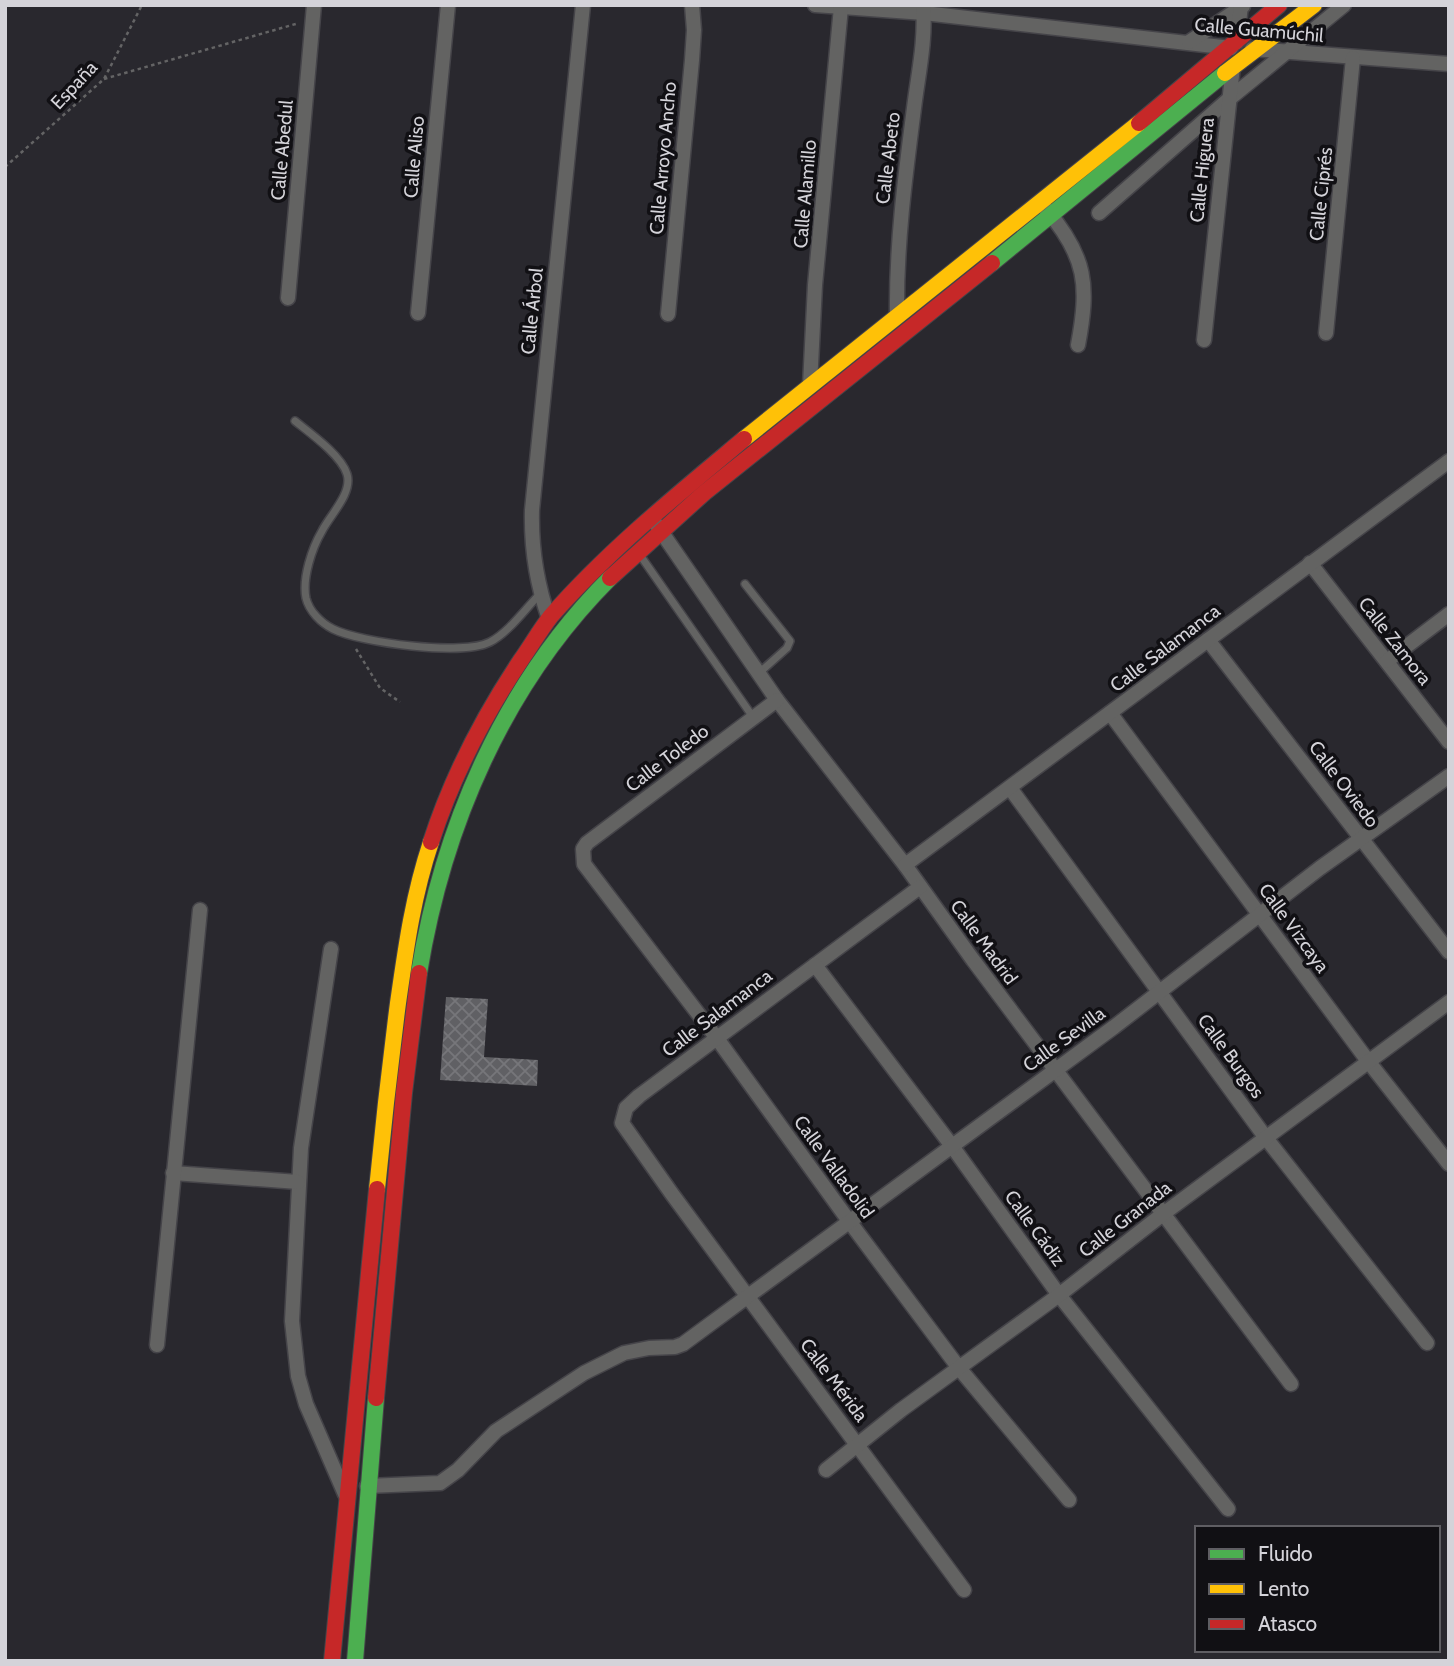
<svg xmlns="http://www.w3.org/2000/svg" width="1454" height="1666" font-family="Cabin,sans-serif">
<defs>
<pattern id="building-cross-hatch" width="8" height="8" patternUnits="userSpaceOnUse" patternTransform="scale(1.75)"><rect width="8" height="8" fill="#606064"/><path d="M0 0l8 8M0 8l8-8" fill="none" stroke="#76767a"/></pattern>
</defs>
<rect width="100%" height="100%" fill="#29282e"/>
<path fill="url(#building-cross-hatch)" d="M 446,997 L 488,999 L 484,1057 L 538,1060 L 537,1086 L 440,1080 Z"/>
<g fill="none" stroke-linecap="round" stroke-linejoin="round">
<g stroke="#454449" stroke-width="10">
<g id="lane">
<path d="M 295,421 C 310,433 341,455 347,474 C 353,493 330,515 322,531 C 312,548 302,578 306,598 C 309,611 321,623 333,629 C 361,643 463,656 490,642 C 509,632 525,609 540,594"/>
<path d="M 640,555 L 753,717"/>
<path d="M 745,584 L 790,641 L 787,648 L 759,673"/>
</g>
</g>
<g stroke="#454449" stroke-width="17">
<g id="street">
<path d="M 815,5 L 924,13 L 1231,48"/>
<path d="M 1189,42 L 1243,6"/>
<path d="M 1237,42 L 1241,5"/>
<path d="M 1252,49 L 1449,64"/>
<path d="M 1046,209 C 1087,257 1089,286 1078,345"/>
<path d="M 1099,213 L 1229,99 L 1344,5"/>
<path d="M 288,298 L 314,5"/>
<path d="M 418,313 L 448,5"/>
<path d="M 668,314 L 692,60 L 694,30 L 692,5"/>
<path d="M 897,316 C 896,246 905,177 914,108 C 918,75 926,40 923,7"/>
<path d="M 1326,333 L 1353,58"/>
<path d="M 1204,340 L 1233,66"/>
<path d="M 810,385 L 815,285 L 841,7"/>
<path d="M 656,524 L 777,700 L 905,865 L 973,960 L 1291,1384"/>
<path d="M 1310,563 L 1449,742"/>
<path d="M 549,619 C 536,582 531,548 532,510 L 583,5"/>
<path d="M 1208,640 L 1449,952"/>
<path d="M 1387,661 L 1449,614"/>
<path d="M 777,700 L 587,843 L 583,849 L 584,864 L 716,1037 L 849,1221 L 959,1368 L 1069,1500"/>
<path d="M 1110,713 L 1368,1061 L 1449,1164"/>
<path d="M 1010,788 L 1266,1138 L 1427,1343"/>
<path d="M 905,865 L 1449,461"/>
<path d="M 920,887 L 639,1096 L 626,1108 L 622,1123 L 672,1194 L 964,1590"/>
<path d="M 331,949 L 301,1148 L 292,1321 L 298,1376 L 306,1404 L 345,1494"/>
<path d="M 815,965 L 952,1146 L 1059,1295 L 1228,1509"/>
<path d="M 173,1173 L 298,1182"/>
<path d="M 157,1345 L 200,910"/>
<path d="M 826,1470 L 901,1410 L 1059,1295 L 1163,1214 L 1449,1002"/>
<path d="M 367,1486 L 440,1483 L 458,1470 L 496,1431 L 584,1373 L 624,1353 L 649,1348 L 675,1347 L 683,1344 L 1114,1027 L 1320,868 L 1449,776"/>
</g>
</g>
<g stroke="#454449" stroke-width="18">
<g id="fast">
<path d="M 992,263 L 1225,73"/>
<path d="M 419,973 C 443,826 504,684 610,578"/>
<path d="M 355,1661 L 376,1398"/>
</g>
</g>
<g stroke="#454449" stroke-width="18">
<g id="slow">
<path d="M 1225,73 L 1314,5"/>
<path d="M 744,439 L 1139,123"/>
<path d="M 377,1189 C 383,1127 390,1065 398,1003 C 406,947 413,896 431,842"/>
</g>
</g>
<g stroke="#454449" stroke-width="18">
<g id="jam">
<path d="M 1139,123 L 1279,5"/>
<path d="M 610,578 L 704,493 L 992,263"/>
<path d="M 431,842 C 452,777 483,717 521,660 C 531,646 540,630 551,616 C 609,550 677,495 744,439"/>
<path d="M 376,1398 L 404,1093 L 419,973"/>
<path d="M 332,1661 L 377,1189"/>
</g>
</g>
<g stroke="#646465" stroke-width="2.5" stroke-dasharray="3.5 3.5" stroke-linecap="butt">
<path d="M 104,79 L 299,23"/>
<path d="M 5,167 L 104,79 L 142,5"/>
<path d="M 356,649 L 380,688 L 400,702"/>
</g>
<use href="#lane" stroke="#636362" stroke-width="7"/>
<use href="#street" stroke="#636362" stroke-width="14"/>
<use href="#fast" stroke="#4caf50" stroke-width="16"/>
<use href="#slow" stroke="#ffc107" stroke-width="16"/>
<use href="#jam" stroke="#c62828" stroke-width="16"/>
</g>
<g text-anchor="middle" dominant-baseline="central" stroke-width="7" stroke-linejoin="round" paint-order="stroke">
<g font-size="19" fill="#d4d3d9" stroke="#111014">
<text transform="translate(1259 30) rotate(5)">Calle Guamúchil</text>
<text transform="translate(74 85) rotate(-47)">España</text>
<text transform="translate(282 150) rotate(-85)">Calle Abedul</text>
<text transform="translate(414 157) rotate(-85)">Calle Aliso</text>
<text transform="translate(663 158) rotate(-85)">Calle Arroyo Ancho</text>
<text transform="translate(888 158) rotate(-83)">Calle Abeto</text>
<text transform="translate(1202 170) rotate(-84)">Calle Higuera</text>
<text transform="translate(805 194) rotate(-85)">Calle Alamillo</text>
<text transform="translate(1321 194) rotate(-84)">Calle Ciprés</text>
<text transform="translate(532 311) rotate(-84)">Calle Árbol</text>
<text transform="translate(1395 641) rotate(52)">Calle Zamora</text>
<text transform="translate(1165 648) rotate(-37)">Calle Salamanca</text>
<text transform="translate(667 758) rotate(-37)">Calle Toledo</text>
<text transform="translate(1344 784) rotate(53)">Calle Oviedo</text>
<text transform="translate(1294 928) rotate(54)">Calle Vizcaya</text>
<text transform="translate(984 942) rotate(54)">Calle Madrid</text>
<text transform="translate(717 1013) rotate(-37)">Calle Salamanca</text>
<text transform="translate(1064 1039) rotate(-36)">Calle Sevilla</text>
<text transform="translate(1231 1056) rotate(54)">Calle Burgos</text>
<text transform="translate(834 1167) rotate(54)">Calle Valladolid</text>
<text transform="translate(1125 1219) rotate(-38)">Calle Granada</text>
<text transform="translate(1035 1228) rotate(54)">Calle Cádiz</text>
<text transform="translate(834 1380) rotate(53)">Calle Mérida</text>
</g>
</g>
<rect width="1454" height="1666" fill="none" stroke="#d4d3d9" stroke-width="14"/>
<rect x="1195" y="1526" width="245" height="126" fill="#111014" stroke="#5f5e63" stroke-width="2"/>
<rect x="1209" y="1549" width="35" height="10" fill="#4caf50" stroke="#5f5e63" stroke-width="2"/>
<text x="1258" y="1561" font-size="21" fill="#d4d3d9">Fluido</text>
<rect x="1209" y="1584" width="35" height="10" fill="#ffc107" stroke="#5f5e63" stroke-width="2"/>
<text x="1258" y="1596" font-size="21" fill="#d4d3d9">Lento</text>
<rect x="1209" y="1619" width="35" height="10" fill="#c62828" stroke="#5f5e63" stroke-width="2"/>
<text x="1258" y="1631" font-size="21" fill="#d4d3d9">Atasco</text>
</svg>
